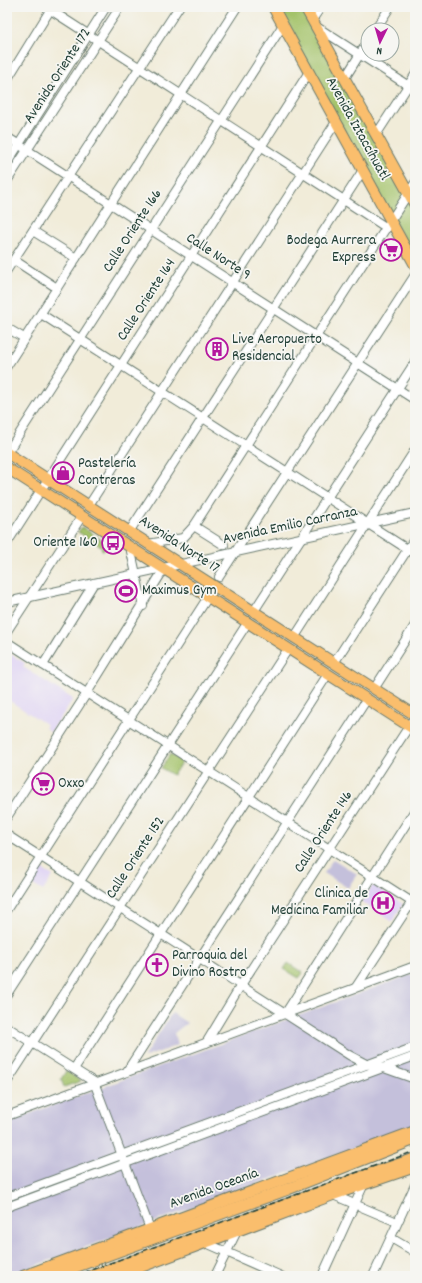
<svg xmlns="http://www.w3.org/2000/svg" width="422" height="1283" font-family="Dekko,sans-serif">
<rect width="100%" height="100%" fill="#f6f6f2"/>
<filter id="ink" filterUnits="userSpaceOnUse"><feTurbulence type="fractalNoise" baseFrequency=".025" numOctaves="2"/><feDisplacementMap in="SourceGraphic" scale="8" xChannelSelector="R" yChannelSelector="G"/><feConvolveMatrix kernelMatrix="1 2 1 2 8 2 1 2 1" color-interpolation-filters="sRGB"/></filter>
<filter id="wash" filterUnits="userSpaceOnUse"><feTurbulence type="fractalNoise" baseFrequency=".012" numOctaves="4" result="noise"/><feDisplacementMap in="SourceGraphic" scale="16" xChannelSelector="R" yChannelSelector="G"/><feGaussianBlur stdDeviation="0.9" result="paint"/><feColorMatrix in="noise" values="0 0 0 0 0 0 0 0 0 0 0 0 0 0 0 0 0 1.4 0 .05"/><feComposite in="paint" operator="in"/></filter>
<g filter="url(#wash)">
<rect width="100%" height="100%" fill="#f1ecd9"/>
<g fill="#e0d4f4">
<path d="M 10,654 L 25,663 L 23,667 L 73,699 L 51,732 L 45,728 L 47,725 L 7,699 L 7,660 Z"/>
<path d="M 40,868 L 53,876 L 43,891 L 30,883 Z"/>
<path d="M 373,885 L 403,904 L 392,922 L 362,902 Z"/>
</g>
<g fill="#c4c0db">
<path d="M 333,859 L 357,874 L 348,888 L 324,873 Z"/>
<path d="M 415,973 L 415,1126 L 7,1276 L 7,1122 Z"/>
<path d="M 172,1013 L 187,1023 L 174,1033 L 178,1045 L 143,1058 Z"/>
</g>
<g fill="#a4c36b" stroke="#628050">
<path d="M 276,7 L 303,7 L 415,211 L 415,260 Z"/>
<path d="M 82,527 L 113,548 L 102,550 L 101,546 L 78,532 Z"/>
<path d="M 170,754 L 182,762 L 173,775 L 161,768 Z"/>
<path d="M 288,963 L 303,973 L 299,978 L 284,969 Z"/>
<path d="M 66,1071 L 81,1081 L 64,1087 L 61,1079 Z"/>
</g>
</g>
<g filter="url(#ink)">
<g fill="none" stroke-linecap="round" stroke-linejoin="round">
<g stroke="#687a6e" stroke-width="10">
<g id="minor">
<path d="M 46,7 L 387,228"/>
<path d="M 312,20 L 321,7"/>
<path d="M 317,27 L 415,90"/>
<path d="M 375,30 L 390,7"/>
<path d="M 345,78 L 368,41"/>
<path d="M 7,80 L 52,7"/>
<path d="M 376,135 L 415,75"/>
<path d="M 7,137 L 415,400"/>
<path d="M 7,163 L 106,7"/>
<path d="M 7,181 L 120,7"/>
<path d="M 33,231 L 76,258"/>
<path d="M 14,260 L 57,288"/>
<path d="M 7,270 L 179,7"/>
<path d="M 41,314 L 415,554"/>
<path d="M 7,328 L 24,338"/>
<path d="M 7,366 L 237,7"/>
<path d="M 7,453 L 283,25"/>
<path d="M 89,505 L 336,122"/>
<path d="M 194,526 L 224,545"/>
<path d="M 129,532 L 363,170"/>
<path d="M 7,543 L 309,72"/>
<path d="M 148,544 L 183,538 L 194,526 L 415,183"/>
<path d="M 130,547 L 143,606"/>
<path d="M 219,577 L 415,275"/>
<path d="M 7,602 L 415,513"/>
<path d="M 254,611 L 415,362"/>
<path d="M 7,631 L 82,516"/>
<path d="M 294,638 L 415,450"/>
<path d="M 7,642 L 415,904"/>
<path d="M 334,663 L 415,538"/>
<path d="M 43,665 L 94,583"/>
<path d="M 374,689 L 415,625"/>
<path d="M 7,817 L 87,693 L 164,569"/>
<path d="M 7,835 L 349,1055 L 366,1064 L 384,1068 L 415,1079"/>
<path d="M 7,909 L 208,597"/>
<path d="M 356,987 L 415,897"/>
<path d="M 7,994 L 248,622"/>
<path d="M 285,1014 L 415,810"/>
<path d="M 7,1027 L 94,1082 L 150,1229"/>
<path d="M 206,1043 L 241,985 L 415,717"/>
<path d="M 74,1069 L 328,674"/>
<path d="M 127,1071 L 367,699"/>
<path d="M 7,1082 L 288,649"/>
<path d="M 7,1116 L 415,966"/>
<path d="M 333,1195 L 397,1222"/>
<path d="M 7,1197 L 415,1047"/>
<path d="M 7,1207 L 415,1056"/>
<path d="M 391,1238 L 415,1252"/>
<path d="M 206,1243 L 281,1276"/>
<path d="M 215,1276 L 237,1231"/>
<path d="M 322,1276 L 364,1184"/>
<path d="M 373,1276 L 415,1185"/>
</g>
</g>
<g stroke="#687a6e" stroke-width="12">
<g id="major">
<path d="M 273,7 L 415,265"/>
<path d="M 305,7 L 415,205"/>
<path d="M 7,453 L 415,715"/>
<path d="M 7,468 L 415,730"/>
<path d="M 23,1276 L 415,1131"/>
<path d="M 117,1276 L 333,1195 L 415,1167"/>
</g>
</g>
<g stroke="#687a6e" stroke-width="13">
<g id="highway">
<path d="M 157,1232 L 177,1219"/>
<path d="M 50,1276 L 288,1189 L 415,1139"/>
<path d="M 92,1276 L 353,1180 L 415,1159"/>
</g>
</g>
<use href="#minor" stroke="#fff" stroke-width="8"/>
<use href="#major" stroke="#fabe6d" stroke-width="10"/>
<use href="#highway" stroke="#fabe6d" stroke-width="11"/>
<path stroke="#1f3d34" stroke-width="1.5" stroke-dasharray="6 3" stroke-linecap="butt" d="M 75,1276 L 415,1151"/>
</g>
</g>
<defs>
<g id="supermarket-ring" transform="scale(1.15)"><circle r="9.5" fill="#f6f6f2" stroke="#b5179e" stroke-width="1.5"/><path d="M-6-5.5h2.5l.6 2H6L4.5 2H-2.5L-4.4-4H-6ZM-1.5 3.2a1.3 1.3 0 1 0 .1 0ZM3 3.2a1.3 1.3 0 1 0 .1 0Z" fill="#b5179e"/></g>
<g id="building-ring" transform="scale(1.15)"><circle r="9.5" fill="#f6f6f2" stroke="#b5179e" stroke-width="1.5"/><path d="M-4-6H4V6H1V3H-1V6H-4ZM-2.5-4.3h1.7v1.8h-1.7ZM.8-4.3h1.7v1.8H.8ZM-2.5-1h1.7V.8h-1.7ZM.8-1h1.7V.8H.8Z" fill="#b5179e"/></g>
<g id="shop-ring" transform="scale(1.15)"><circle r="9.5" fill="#f6f6f2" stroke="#b5179e" stroke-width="1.5"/><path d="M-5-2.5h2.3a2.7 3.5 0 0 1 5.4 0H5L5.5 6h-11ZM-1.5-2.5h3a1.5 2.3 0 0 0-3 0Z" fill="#b5179e"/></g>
<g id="bus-ring" transform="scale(1.15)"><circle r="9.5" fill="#f6f6f2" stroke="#b5179e" stroke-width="1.5"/><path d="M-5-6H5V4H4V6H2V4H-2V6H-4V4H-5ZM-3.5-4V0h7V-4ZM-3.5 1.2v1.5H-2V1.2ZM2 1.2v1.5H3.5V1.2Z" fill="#b5179e"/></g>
<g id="stadium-ring" transform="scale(1.15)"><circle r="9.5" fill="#f6f6f2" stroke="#b5179e" stroke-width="1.5"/><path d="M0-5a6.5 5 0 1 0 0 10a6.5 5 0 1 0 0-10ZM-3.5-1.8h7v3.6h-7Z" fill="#b5179e"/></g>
<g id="hospital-ring" transform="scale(1.15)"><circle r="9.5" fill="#f6f6f2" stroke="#b5179e" stroke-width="1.5"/><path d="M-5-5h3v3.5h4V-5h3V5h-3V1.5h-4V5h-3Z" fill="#b5179e"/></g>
<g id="church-ring" transform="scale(1.15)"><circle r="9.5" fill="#f6f6f2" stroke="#b5179e" stroke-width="1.5"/><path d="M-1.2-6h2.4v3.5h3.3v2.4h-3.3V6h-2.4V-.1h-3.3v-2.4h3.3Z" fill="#b5179e"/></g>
</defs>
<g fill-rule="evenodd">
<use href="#supermarket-ring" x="391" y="250"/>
<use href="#building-ring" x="217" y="349"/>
<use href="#shop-ring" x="63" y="473"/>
<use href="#bus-ring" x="113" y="543"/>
<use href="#stadium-ring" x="126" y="591"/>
<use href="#supermarket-ring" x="43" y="784"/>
<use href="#hospital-ring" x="383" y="903"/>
<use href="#church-ring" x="157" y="965"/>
</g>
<g text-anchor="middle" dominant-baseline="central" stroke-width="3.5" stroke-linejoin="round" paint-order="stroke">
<g font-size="15" fill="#1f3d34" stroke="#f6f6f2">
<text transform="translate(58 76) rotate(-57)">Avenida Oriente 172</text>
<text transform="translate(357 129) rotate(61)">Avenida Iztaccíhuatl</text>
<text transform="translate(133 231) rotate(-57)">Calle Oriente 166</text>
<text transform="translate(218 257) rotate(33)">Calle Norte 9</text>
<text transform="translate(147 300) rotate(-57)">Calle Oriente 164</text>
<text transform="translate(290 526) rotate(-12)">Avenida Emilio Carranza</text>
<text transform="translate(179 545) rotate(33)">Avenida Norte 17</text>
<text transform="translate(324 832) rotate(-57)">Calle Oriente 146</text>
<text transform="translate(136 858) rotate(-57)">Calle Oriente 152</text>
<text transform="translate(214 1189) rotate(-20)">Avenida Oceanía</text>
</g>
<g font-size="15" fill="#1f3d34" stroke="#f6f6f2" text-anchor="start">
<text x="376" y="241" text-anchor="end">Bodega Aurrera<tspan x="376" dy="17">Express</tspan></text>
<text x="232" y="340">Live Aeropuerto<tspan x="232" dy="17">Residencial</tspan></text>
<text x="78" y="464">Pastelería<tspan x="78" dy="17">Contreras</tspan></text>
<text x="98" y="543" text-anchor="end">Oriente 160</text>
<text x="142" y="591">Maximus Gym</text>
<text x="58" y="784">Oxxo</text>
<text x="368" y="894" text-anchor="end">Clinica de<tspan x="368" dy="17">Medicina Familiar</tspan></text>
<text x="172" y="956">Parroquia del<tspan x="172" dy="17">Divino Rostro</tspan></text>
</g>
</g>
<rect width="422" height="1283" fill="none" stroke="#f6f6f2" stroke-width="24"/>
<g transform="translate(380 42) rotate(185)"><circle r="19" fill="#f6f6f2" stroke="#a0aca6"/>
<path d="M0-3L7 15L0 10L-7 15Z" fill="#b5179e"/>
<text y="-6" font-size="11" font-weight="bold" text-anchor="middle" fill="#1f3d34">N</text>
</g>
</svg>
